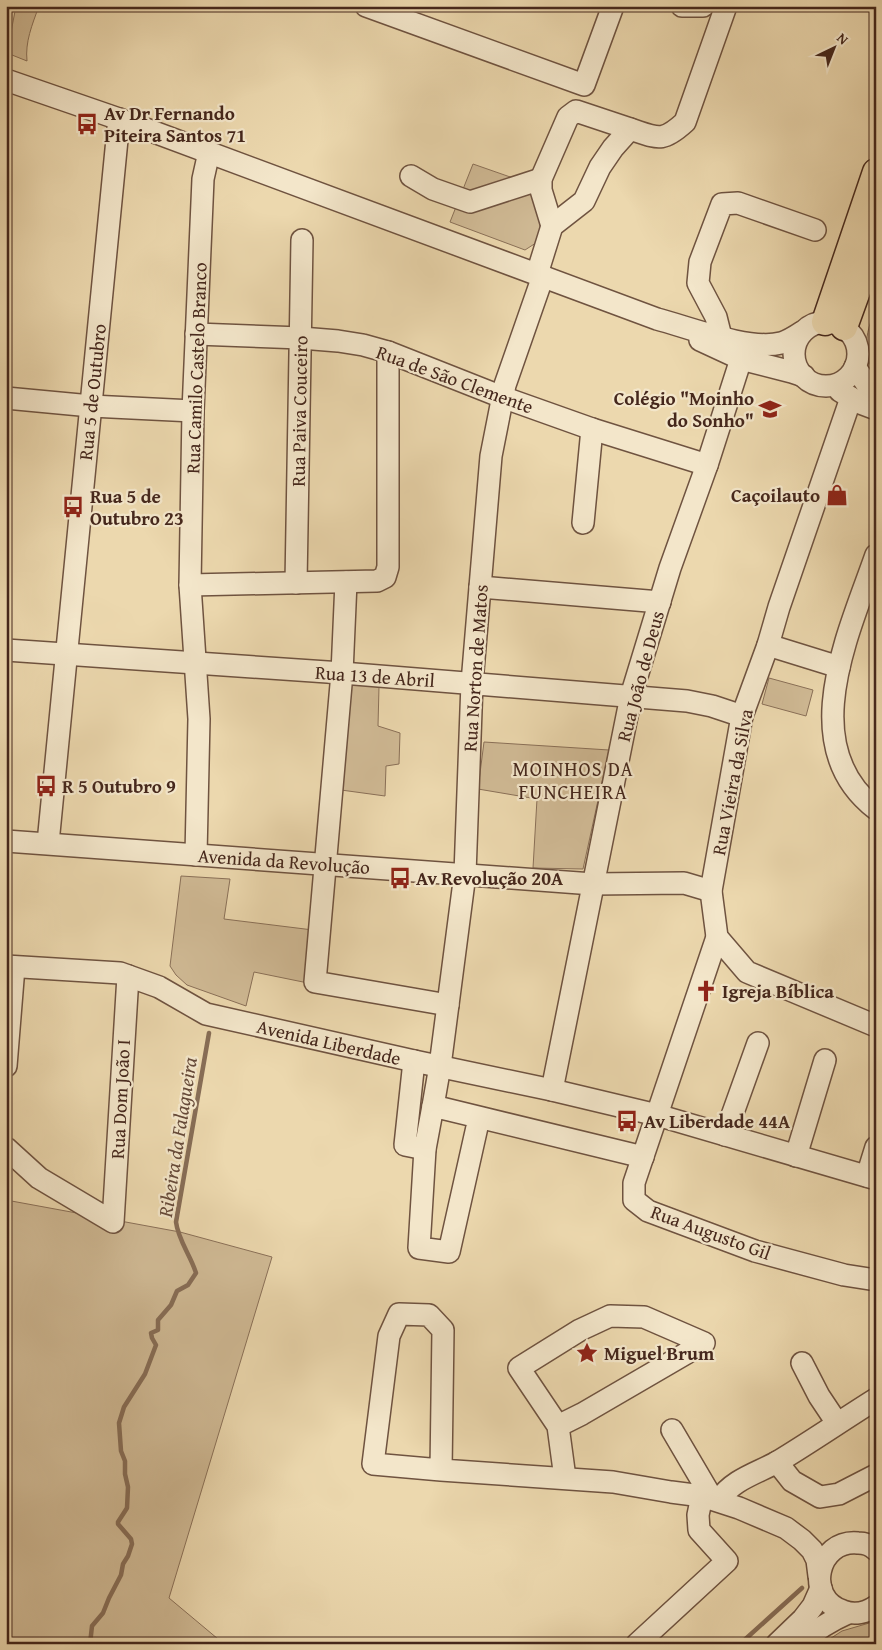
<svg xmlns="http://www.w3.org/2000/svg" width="882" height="1650" font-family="'Gentium Book Plus',serif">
<rect width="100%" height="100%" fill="#ecd8ae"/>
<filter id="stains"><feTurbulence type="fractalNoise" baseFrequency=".004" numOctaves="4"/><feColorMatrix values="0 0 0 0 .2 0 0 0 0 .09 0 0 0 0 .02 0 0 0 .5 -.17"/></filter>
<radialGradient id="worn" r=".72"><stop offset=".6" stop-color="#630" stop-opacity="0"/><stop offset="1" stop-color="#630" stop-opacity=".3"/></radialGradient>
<g fill="#d0ba95" stroke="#8a7058">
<path d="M 16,6 L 39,6 C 32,25 25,42 27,61 L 7,53 Z"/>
<path d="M 473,164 L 536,186 L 545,227 L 542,239 L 525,250 L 450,222 Z"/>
<path d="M 876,305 L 876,376 C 860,350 867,332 876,305 Z"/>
<path d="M 769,678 L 813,690 L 806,716 L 762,704 Z"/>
<path d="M 351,684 L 379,687 L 378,726 L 400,733 L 399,764 L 386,766 L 385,796 L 341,790 Z"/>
<path d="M 484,742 L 609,750 L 583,869 L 533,868 L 537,799 L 478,789 Z"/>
<path d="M 181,876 L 230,879 L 224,919 L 313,930 L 308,983 L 254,972 L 246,1006 L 187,985 L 176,975 L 170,966 Z"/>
<path d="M 6,1200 L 180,1232 L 272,1257 L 169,1598 L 224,1644 L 6,1644 Z"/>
<path d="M 876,1621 L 876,1644 L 822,1644 L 842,1631 Z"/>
</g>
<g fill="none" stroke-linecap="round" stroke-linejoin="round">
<g stroke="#876d56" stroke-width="4.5">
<path d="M 90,1644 L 92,1626 L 103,1613 L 109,1598 L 121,1575 L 123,1564 L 128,1556 L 132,1544 L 131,1539 L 118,1524 L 118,1522 L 127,1508 L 128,1487 L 125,1474 L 125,1461 L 121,1451 L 119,1423 L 124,1407 L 145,1374 L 156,1345 L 152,1338 L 151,1333 L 158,1330 L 158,1320 L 171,1305 L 177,1291 L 188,1285 L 196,1273 C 191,1256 178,1240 176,1222 L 209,1033"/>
<path d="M 740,1644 L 802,1588"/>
</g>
<g stroke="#6f5340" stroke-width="24">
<g id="minor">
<path d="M 366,6 L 584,85 L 613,6"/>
<path d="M 682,6 L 703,6"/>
<path d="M 6,80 L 119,119 L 657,319 C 691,328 749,351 781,343 C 788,341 796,336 802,332"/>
<path d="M 411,176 L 433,189 L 470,202 L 541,179"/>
<path d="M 552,226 L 541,190 L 541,179 L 568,117 L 576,111 L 630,129"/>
<path d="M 537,274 L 552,226 L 584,201 L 600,167 L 613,148 L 630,129 C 658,138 662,143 685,122 L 726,6"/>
<circle cx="826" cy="354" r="32"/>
<path d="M 196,334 L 301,338 L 338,341 L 363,345 L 388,352 L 502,397 L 592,429 L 707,465"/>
<path d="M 721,337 L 716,317 L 698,283 L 700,262 L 722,204 L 738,203 L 815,230"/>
<path d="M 700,340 L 741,359 L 792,372 L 804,376"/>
<path d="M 855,367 L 866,383 L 876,393"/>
<path d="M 840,391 L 860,403 L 876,409"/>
<path d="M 6,398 L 91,406 L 193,411"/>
<path d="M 851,398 L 779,607 L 768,645 L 742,716 L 711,891 L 717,937 L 747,972 L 876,1026"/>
<path d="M 583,523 L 592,429"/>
<path d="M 876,555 C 849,633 794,746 876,809"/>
<path d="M 346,582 L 342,673 L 315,982 L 448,1005"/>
<path d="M 296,583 L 302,240"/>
<path d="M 190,585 L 377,581 L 385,577 L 388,567 L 388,352"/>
<path d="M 480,587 L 660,602"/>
<path d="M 768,645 L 839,667"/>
<path d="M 6,650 L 342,673 L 687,701 L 712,706 L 742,716"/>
<path d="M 6,841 L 593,884 L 684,883 L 711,891"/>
<path d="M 48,843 L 119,119"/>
<path d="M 196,855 L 199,719 L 190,585 L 193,411 L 203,179 L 209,152"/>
<path d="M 717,937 L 634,1183 L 634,1200 L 648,1211 L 755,1251 L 844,1275 L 876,1280"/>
<path d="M 6,966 L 120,973 L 159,987 L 206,1014 L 414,1061 L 552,1090 L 657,1115 L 876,1179"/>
<path d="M 414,1061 L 405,1145 L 425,1149"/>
<path d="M 6,1066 L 14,967"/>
<path d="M 552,1090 L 631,696 L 670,568 L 707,465 L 741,359"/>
<path d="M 433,1106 L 440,1066 L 465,874 L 472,683 L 491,456 L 505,385 L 543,276"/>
<path d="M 479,1118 L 449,1252 L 419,1248 L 425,1149 L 433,1106 L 643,1157"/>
<path d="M 725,1135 L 758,1043"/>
<path d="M 6,1148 L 39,1178 L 113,1222 L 128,976"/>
<path d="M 796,1156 L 825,1060"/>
<path d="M 867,1176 L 876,1147"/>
<path d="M 802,1363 L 819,1396 L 837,1423"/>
<path d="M 558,1426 L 519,1368 L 580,1330 L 610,1316 L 644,1317 L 704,1343 L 582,1414 L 558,1426 L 565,1478"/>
<path d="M 672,1430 L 712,1498"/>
<path d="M 777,1462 L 792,1481 L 820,1497 L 839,1494 L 876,1475"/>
<path d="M 441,1470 L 443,1330 L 429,1315 L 399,1314 L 389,1336 L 373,1464 L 441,1470 L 613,1482 L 671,1492 L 702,1496 L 739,1508 L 786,1528 L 802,1540 L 812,1550 L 817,1560 L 819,1576"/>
<path d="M 719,1500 C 733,1479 758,1473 779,1461 C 812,1441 844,1419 876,1399"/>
<path d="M 876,1550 C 871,1545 864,1543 858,1543 C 817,1539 804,1598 843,1611 C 854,1615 866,1613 876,1606"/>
<path d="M 637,1644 L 727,1561 L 699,1530 L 698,1515 L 702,1496"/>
<path d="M 777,1644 L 803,1619 L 813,1606 L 821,1588"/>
<path d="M 800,1644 C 815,1630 830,1621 848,1613"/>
</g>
</g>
<g stroke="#45271c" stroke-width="29">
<g id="major">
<path d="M 825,322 L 876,172"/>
<path d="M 844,327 L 876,239"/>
</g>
</g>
<use href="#minor" stroke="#f3e6ca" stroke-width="21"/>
<use href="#major" stroke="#ecd8ae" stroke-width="26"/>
</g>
<defs>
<g id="bus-bare" transform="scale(1.725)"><path d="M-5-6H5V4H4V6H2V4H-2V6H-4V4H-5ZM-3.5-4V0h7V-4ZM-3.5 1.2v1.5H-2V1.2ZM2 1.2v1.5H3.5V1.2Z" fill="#8f2418" stroke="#f3e6ca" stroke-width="2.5" paint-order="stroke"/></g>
<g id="school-bare" transform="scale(1.725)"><path d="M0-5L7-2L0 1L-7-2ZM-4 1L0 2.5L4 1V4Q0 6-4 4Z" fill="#8f2418" stroke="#f3e6ca" stroke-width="2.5" paint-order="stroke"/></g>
<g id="shop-bare" transform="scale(1.725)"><path d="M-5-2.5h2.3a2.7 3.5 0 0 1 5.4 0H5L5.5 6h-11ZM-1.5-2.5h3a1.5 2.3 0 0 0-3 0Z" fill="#8f2418" stroke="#f3e6ca" stroke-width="2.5" paint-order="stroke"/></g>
<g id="church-bare" transform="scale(1.725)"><path d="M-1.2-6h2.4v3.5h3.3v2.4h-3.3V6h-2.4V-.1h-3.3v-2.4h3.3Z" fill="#8f2418" stroke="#f3e6ca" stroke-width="2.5" paint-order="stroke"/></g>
<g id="sight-bare" transform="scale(1.725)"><path d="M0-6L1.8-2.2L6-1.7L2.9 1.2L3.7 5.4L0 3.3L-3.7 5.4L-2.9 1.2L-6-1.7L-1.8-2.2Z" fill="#8f2418" stroke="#f3e6ca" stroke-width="2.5" paint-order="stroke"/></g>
</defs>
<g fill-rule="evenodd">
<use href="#bus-bare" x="87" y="124"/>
<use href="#school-bare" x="770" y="409"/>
<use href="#shop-bare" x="837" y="495"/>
<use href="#bus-bare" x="73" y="507"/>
<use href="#bus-bare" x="46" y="786"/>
<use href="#bus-bare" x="400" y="878"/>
<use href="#church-bare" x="706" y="991"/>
<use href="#bus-bare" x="627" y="1121"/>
<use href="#sight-bare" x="587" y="1353"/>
</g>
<g text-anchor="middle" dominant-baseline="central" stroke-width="4.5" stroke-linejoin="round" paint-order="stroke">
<g font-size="19" font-weight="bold" fill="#45271c" stroke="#f3e6ca" text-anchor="start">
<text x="104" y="113">Av Dr Fernando<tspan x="104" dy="22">Piteira Santos 71</tspan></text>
<text x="754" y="398" text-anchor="end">Colégio "Moinho<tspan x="754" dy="22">do Sonho"</tspan></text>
<text x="820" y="495" text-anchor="end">Caçoilauto</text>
<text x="90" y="496">Rua 5 de<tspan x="90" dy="22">Outubro 23</tspan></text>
<text x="62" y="786">R 5 Outubro 9</text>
<text x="416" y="878">Av Revolução 20A</text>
<text x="722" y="991">Igreja Bíblica</text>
<text x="644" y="1121">Av Liberdade 44A</text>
<text x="604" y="1353">Miguel Brum</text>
</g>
<g font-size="19" fill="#45271c" stroke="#f3e6ca">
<text transform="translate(196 368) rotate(-88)">Rua Camilo Castelo Branco</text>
<text transform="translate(455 379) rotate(20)">Rua de São Clemente</text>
<text transform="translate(92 392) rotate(-84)">Rua 5 de Outubro</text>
<text transform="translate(299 411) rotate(-89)">Rua Paiva Couceiro</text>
<text transform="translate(475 668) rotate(-86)">Rua Norton de Matos</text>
<text transform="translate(375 676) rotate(4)">Rua 13 de Abril</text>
<text transform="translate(640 676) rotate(-75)">Rua João de Deus</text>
<text transform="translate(732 782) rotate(-79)">Rua Vieira da Silva</text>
<text transform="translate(284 861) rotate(4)">Avenida da Revolução</text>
<text transform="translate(329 1042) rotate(13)">Avenida Liberdade</text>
<text transform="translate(120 1099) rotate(-87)">Rua Dom João I</text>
<text transform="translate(711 1232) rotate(20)">Rua Augusto Gil</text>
</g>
<g font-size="20" letter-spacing="1" fill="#45271c" stroke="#f3e6ca">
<text x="573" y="768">MOINHOS DA<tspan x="573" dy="23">FUNCHEIRA</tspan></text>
</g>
<g font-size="20" font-style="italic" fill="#664a39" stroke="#f3e6ca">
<text transform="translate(177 1137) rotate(-81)">Ribeira da Falagueira</text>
</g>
</g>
<rect width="882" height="1650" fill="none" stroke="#ecd8ae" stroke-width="25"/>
<rect x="8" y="8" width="867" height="1635" fill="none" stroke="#45271c" stroke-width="2.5"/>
<rect x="12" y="12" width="857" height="1625" fill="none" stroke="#45271c"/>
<g transform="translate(834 48) rotate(43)" stroke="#f3e6ca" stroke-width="4" paint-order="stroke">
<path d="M0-4L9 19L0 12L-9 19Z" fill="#45271c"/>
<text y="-8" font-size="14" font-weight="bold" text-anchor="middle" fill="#45271c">N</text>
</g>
<rect width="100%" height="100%" filter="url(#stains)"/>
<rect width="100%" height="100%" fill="url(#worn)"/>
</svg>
